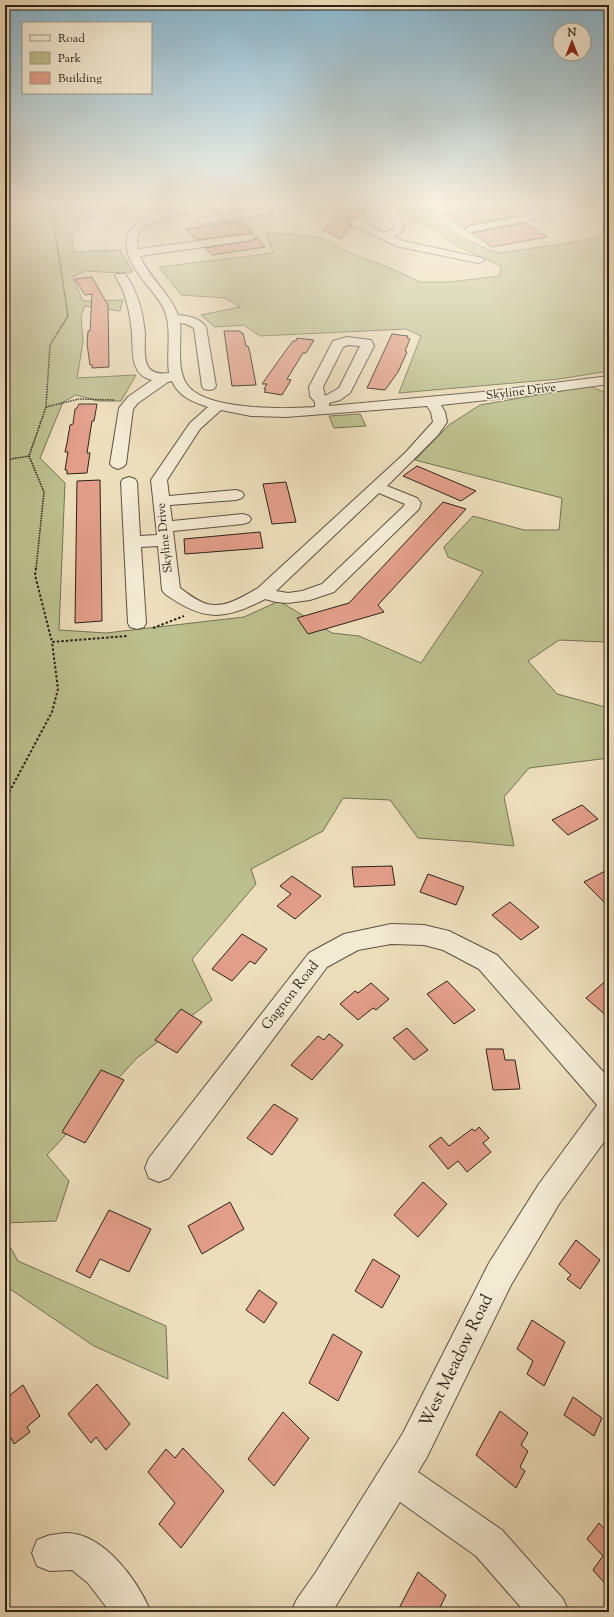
<svg xmlns="http://www.w3.org/2000/svg" width="614" height="1617" font-family="'Sorts Mill Goudy',serif">
<rect width="100%" height="100%" fill="#eddebb"/>
<filter id="stains"><feTurbulence type="fractalNoise" baseFrequency=".005" numOctaves="4"/><feColorMatrix values="0 0 0 0 .2 0 0 0 0 .09 0 0 0 0 .02 0 0 0 .5 -.17"/></filter>
<radialGradient id="worn" r=".72"><stop offset=".6" stop-color="#630" stop-opacity="0"/><stop offset="1" stop-color="#630" stop-opacity=".3"/></radialGradient>
<g fill="#bcc08e" stroke="#747152">
<path d="M 5,205 L 135,205 L 84,220 L 72,238 L 74,252 L 120,250 L 133,272 L 122,273 L 85,271 L 73,277 L 83,301 L 123,300 L 120,311 L 85,306 L 81,316 L 83,342 L 77,378 L 136,375 L 121,401 L 98,401 L 76,395 L 63,402 L 40,458 L 65,483 L 59,630 L 106,633 L 244,617 L 279,601 L 332,633 L 359,636 L 421,663 L 483,572 L 448,557 L 444,547 L 473,516 L 524,530 L 559,530 L 562,498 L 415,460 L 449,425 L 480,405 L 589,386 L 609,394 L 609,638 L 604,642 L 559,640 L 528,661 L 557,694 L 609,708 L 609,758 L 529,768 L 504,797 L 514,846 L 473,842 L 418,838 L 390,800 L 343,798 L 323,831 L 251,869 L 256,884 L 192,959 L 212,1000 L 137,1058 L 47,1155 L 69,1181 L 56,1221 L 5,1223 Z"/>
<path d="M 567,205 L 609,205 L 609,371 L 559,379 L 399,393 L 421,336 L 406,329 L 260,336 L 244,325 L 215,327 L 201,315 L 240,307 L 225,298 L 181,295 L 159,267 L 273,253 L 266,232 L 321,237 L 354,255 L 386,266 L 420,282 L 450,282 L 500,276 L 501,266 L 459,247 L 433,229 L 405,215 L 416,209 L 435,208 L 430,211 C 432,214 433,219 436,221 C 453,234 480,248 500,253 L 575,242 L 601,235 L 603,225 L 585,213 Z"/>
<path d="M 360,414 L 366,426 L 334,428 L 329,416 Z"/>
<path d="M 5,1238 L 18,1261 L 166,1326 L 168,1379 L 94,1346 L 7,1287 L 5,1290 Z"/>
</g>
<g fill="#e39e89" stroke="#2b2217">
<path d="M 489,205 L 496,205 L 514,216 L 470,225 L 464,228 L 442,213 L 448,212 L 451,213 Z"/>
<path d="M 344,208 L 367,211 L 359,218 L 348,218 L 348,224 L 352,226 L 340,239 L 323,230 Z"/>
<path d="M 242,221 L 253,233 L 196,240 L 186,229 Z"/>
<path d="M 525,223 L 547,237 L 492,247 L 472,233 Z"/>
<path d="M 258,238 L 265,247 L 212,255 L 205,248 L 251,241 Z"/>
<path d="M 92,277 L 108,305 L 109,367 L 92,368 L 92,365 L 90,365 L 87,344 L 88,331 L 90,331 L 92,294 L 85,295 L 75,279 Z"/>
<path d="M 224,331 L 240,331 L 241,333 L 243,333 L 246,346 L 248,346 L 250,353 L 256,385 L 232,386 Z"/>
<path d="M 392,334 L 408,336 L 407,338 L 410,339 L 405,351 L 407,352 L 398,372 L 385,390 L 367,388 Z"/>
<path d="M 297,338 L 314,340 L 306,353 L 303,353 L 287,379 L 291,380 L 282,395 L 264,392 L 266,390 L 264,389 L 267,384 L 262,384 L 284,353 L 293,341 L 296,341 Z"/>
<path d="M 79,404 L 97,404 L 94,421 L 92,421 L 87,453 L 90,453 L 87,473 L 67,474 L 67,470 L 65,470 L 68,452 L 65,452 L 67,443 L 70,425 L 73,424 L 75,409 L 77,408 Z"/>
<path d="M 417,466 L 476,491 L 461,501 L 403,476 Z"/>
<path d="M 100,480 L 102,621 L 75,623 L 77,481 Z"/>
<path d="M 286,482 L 296,522 L 272,524 L 263,484 Z"/>
<path d="M 443,502 L 466,509 L 378,605 L 384,612 L 308,634 L 297,618 L 349,603 Z"/>
<path d="M 260,532 L 263,548 L 185,554 L 184,539 Z"/>
<path d="M 582,805 L 598,819 L 568,835 L 552,820 Z"/>
<path d="M 392,866 L 395,885 L 354,887 L 352,867 Z"/>
<path d="M 609,869 L 609,907 L 584,882 Z"/>
<path d="M 428,874 L 464,887 L 456,905 L 420,892 Z"/>
<path d="M 292,876 L 321,896 L 295,919 L 277,906 L 291,894 L 280,886 Z"/>
<path d="M 510,902 L 539,927 L 521,940 L 492,915 Z"/>
<path d="M 242,934 L 267,949 L 255,964 L 250,961 L 232,981 L 212,969 Z"/>
<path d="M 609,978 L 609,1018 L 586,998 Z"/>
<path d="M 447,981 L 475,1010 L 454,1024 L 427,994 Z"/>
<path d="M 371,983 L 389,999 L 376,1010 L 373,1008 L 358,1020 L 340,1004 L 355,991 L 358,993 Z"/>
<path d="M 181,1009 L 202,1022 L 177,1053 L 155,1040 Z"/>
<path d="M 407,1028 L 428,1050 L 414,1060 L 393,1038 Z"/>
<path d="M 329,1034 L 343,1045 L 312,1080 L 291,1065 L 318,1036 L 324,1040 Z"/>
<path d="M 486,1049 L 503,1049 L 505,1060 L 515,1060 L 520,1089 L 493,1090 Z"/>
<path d="M 101,1070 L 124,1080 L 85,1143 L 62,1132 Z"/>
<path d="M 274,1104 L 298,1119 L 272,1155 L 247,1138 Z"/>
<path d="M 479,1127 L 489,1138 L 483,1143 L 491,1152 L 467,1172 L 458,1161 L 448,1169 L 429,1146 L 441,1137 L 449,1146 L 472,1129 L 475,1131 Z"/>
<path d="M 423,1182 L 447,1204 L 418,1237 L 394,1215 Z"/>
<path d="M 230,1202 L 244,1229 L 202,1254 L 188,1226 Z"/>
<path d="M 109,1210 L 151,1229 L 129,1272 L 100,1259 L 90,1278 L 76,1271 Z"/>
<path d="M 576,1240 L 600,1260 L 580,1289 L 567,1279 L 571,1275 L 559,1264 Z"/>
<path d="M 373,1259 L 400,1276 L 382,1308 L 355,1291 Z"/>
<path d="M 259,1290 L 277,1303 L 264,1323 L 246,1310 Z"/>
<path d="M 532,1320 L 565,1342 L 544,1386 L 527,1374 L 533,1361 L 517,1349 Z"/>
<path d="M 333,1334 L 362,1352 L 338,1401 L 309,1383 Z"/>
<path d="M 97,1384 L 130,1424 L 106,1450 L 96,1437 L 91,1443 L 68,1414 Z"/>
<path d="M 23,1385 L 40,1416 L 27,1427 L 30,1432 L 14,1444 L 11,1438 L 5,1443 L 5,1399 Z"/>
<path d="M 573,1397 L 602,1418 L 594,1436 L 564,1415 Z"/>
<path d="M 500,1411 L 528,1433 L 521,1445 L 528,1451 L 520,1467 L 525,1471 L 516,1488 L 476,1455 Z"/>
<path d="M 283,1412 L 309,1438 L 274,1486 L 248,1459 Z"/>
<path d="M 183,1448 L 224,1491 L 181,1548 L 159,1524 L 175,1503 L 148,1472 L 166,1449 L 175,1458 Z"/>
<path d="M 599,1523 L 609,1534 L 609,1588 L 593,1570 L 603,1556 L 587,1539 Z"/>
<path d="M 418,1572 L 446,1595 L 438,1612 L 397,1612 Z"/>
</g>
<g fill="none" stroke-linecap="round" stroke-linejoin="round">
<g stroke="#5c5140" stroke-width="2">
<g id="minor">
<path d="M 199,205 L 224,205 L 219,208 C 202,211 150,217 140,231 C 136,237 137,243 138,249 L 251,234 L 257,237 L 251,240 L 140,256 C 149,278 170,293 178,315 C 189,316 200,318 206,327 L 216,386 L 214,389 L 209,390 L 204,389 L 202,386 L 194,328 L 186,324 L 180,323 C 182,342 176,366 186,383 C 202,411 287,409 315,407 L 315,402 L 310,396 L 309,387 L 333,341 L 347,337 L 371,340 L 374,346 L 350,393 L 340,400 L 329,403 L 329,406 L 482,392 L 609,376 L 609,384 L 514,397 L 441,405 L 445,412 L 447,422 L 438,435 L 387,486 L 417,498 L 421,503 L 419,509 L 334,592 L 310,600 L 288,603 L 276,602 L 265,599 C 224,621 203,621 165,594 L 162,590 L 158,546 L 141,547 L 146,623 L 144,627 L 137,629 L 130,627 L 128,623 L 121,482 L 123,479 L 129,477 L 135,479 L 137,482 L 140,536 L 157,535 L 151,480 L 190,423 L 208,407 C 193,402 179,397 172,381 L 168,382 L 138,403 L 133,409 L 126,464 L 123,467 L 118,469 L 113,467 L 110,464 L 119,408 L 128,397 L 152,380 C 130,375 133,352 132,334 C 131,324 130,314 127,304 C 125,294 121,285 115,276 L 117,274 L 125,274 C 138,292 143,312 145,334 C 145,344 143,359 149,368 C 154,374 162,374 169,373 C 166,352 173,327 163,307 C 156,294 144,283 136,270 C 103,218 162,212 199,205 ZM 348,345 L 360,346 L 339,388 L 325,396 L 323,387 L 343,347 ZM 427,406 L 431,412 L 433,422 L 405,453 L 258,588 C 244,596 224,609 207,604 C 197,601 188,594 180,588 L 173,531 L 243,524 L 249,522 L 251,519 L 249,516 L 243,514 L 172,521 L 170,505 L 236,500 L 242,498 L 244,495 L 242,492 L 236,490 L 169,496 L 167,480 L 200,429 L 221,410 L 251,416 L 286,417 ZM 379,493 L 405,504 L 403,507 L 322,584 L 302,591 L 288,593 L 276,591 Z"/>
<path d="M 358,205 L 415,205 L 410,208 L 396,209 L 404,226 L 400,233 L 393,237 L 403,241 L 482,258 L 484,260 L 482,262 L 478,263 L 396,246 L 349,223 L 348,221 L 349,219 L 357,219 L 384,233 L 392,229 L 394,226 L 386,210 L 363,208 Z"/>
<path d="M 454,205 L 476,205 L 475,207 L 451,212 L 446,209 L 447,207 Z"/>
<path d="M 268,208 L 272,209 L 273,211 L 272,213 L 201,224 L 196,221 L 201,218 Z"/>
<path d="M 560,209 L 565,212 L 564,214 L 470,232 L 465,229 L 470,226 Z"/>
<path d="M 391,924 L 424,925 L 449,931 L 497,955 L 609,1078 L 609,1135 L 559,1204 L 511,1285 L 427,1457 L 418,1472 L 502,1530 L 563,1599 L 569,1612 L 525,1612 L 476,1556 L 400,1502 L 332,1612 L 291,1612 L 297,1599 L 316,1572 L 403,1433 L 489,1263 L 539,1184 L 597,1105 L 479,969 L 443,950 L 424,945 L 391,944 L 358,950 L 327,967 L 169,1178 L 159,1182 L 149,1178 L 145,1168 L 149,1158 L 309,953 L 344,934 Z"/>
<path d="M 66,1533 C 104,1533 138,1581 151,1612 L 110,1612 L 88,1583 L 72,1570 L 50,1571 L 37,1566 L 32,1553 L 37,1540 L 50,1535 Z"/>
</g>
</g>
<g stroke="#2b2217" stroke-width="1.5" stroke-dasharray="1.5 1" stroke-linecap="butt">
<path d="M 5,214 L 7,215 L 5,217"/>
<path d="M 46,407 L 79,399 L 115,400"/>
<path d="M 5,460 L 29,456"/>
<path d="M 36,569 L 44,492 L 29,456 L 46,407 L 50,345 L 68,316 L 51,205"/>
</g>
<g stroke="#2b2217" stroke-width="2" stroke-dasharray="2.5 2" stroke-linecap="butt">
<path d="M 36,568 L 35,575 L 52,642 L 127,636"/>
<path d="M 153,628 L 184,616"/>
<path d="M 5,800 L 52,712 L 58,689 L 52,642"/>
</g>
<use href="#minor" fill="#f3ead3" fill-rule="evenodd"/>
</g>
<linearGradient id="sky" x2="0" y2="1"><stop stop-color="#89b7d0"/><stop offset="0.47" stop-color="#f7f0e0"/><stop offset="1" stop-color="#f7f0e0" stop-opacity="0"/></linearGradient>
<rect width="614" height="432" fill="url(#sky)"/>
<g text-anchor="middle" dominant-baseline="central" stroke-width="3.5" stroke-linejoin="round" paint-order="stroke">
<g font-size="12" fill="#2b2217" stroke="#f3ead3">
<text transform="translate(521 392) rotate(-7)">Skyline Drive</text>
<text transform="translate(165 538) rotate(-96)">Skyline Drive</text>
</g>
<g font-size="14" fill="#2b2217" stroke="#f3ead3">
<text transform="translate(291 996) rotate(-52)">Gagnon Road</text>
</g>
<g font-size="17" fill="#2b2217" stroke="#f3ead3">
<text transform="translate(457 1361) rotate(-64)">West Meadow Road</text>
</g>
</g>
<rect width="614" height="1617" fill="none" stroke="#eddebb" stroke-width="20"/>
<rect x="6" y="6" width="602" height="1605" fill="none" stroke="#2b2217" stroke-width="2"/>
<rect x="10" y="10" width="594" height="1597" fill="none" stroke="#2b2217"/>
<rect x="22" y="22" width="130" height="72" fill="#f3ead3" stroke="#a39a88"/>
<rect x="30" y="35" width="20" height="6" fill="#f3ead3" stroke="#a39a88"/>
<text x="58" y="42" font-size="12" fill="#2b2217">Road</text>
<rect x="30" y="52" width="20" height="12" fill="#bcc08e" stroke="#a39a88"/>
<text x="58" y="62" font-size="12" fill="#2b2217">Park</text>
<rect x="30" y="72" width="20" height="12" fill="#e39e89" stroke="#a39a88"/>
<text x="58" y="82" font-size="12" fill="#2b2217">Building</text>
<g transform="translate(572 42)"><circle r="19" fill="#f3ead3" stroke="#a39a88"/>
<path d="M0-3L7 15L0 10L-7 15Z" fill="#8f2418"/>
<text y="-6" font-size="11" font-weight="bold" text-anchor="middle" fill="#2b2217">N</text>
</g>
<rect width="100%" height="100%" filter="url(#stains)"/>
<rect width="100%" height="100%" fill="url(#worn)"/>
</svg>
